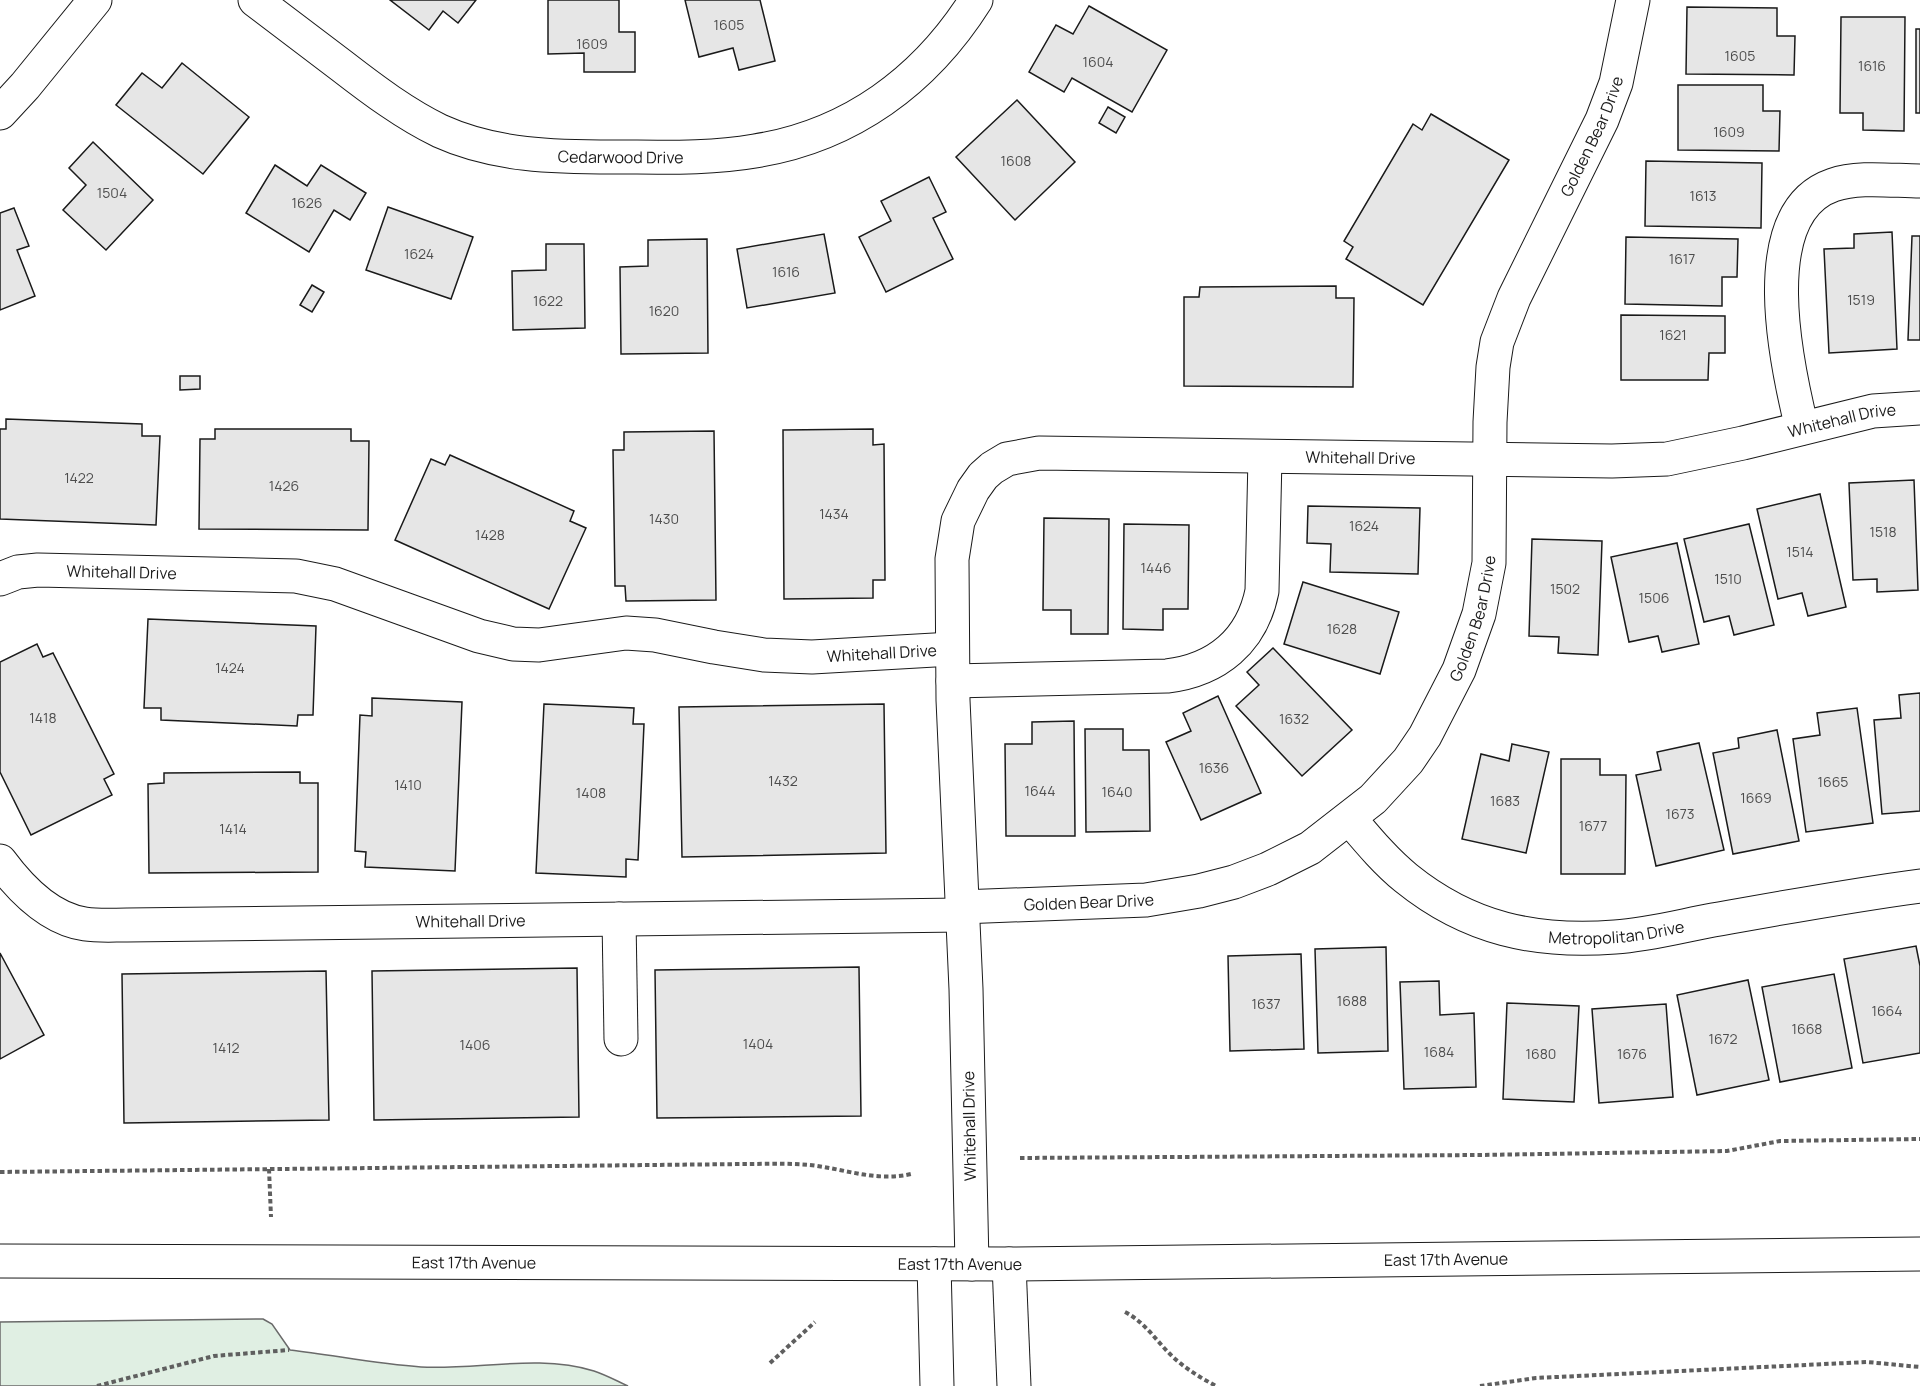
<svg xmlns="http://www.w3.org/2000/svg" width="1920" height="1386" font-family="Manrope,sans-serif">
<rect width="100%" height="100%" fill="#fff"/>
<path fill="#e0efe3" stroke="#6a6a6a" stroke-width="1.5" d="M 263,1319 L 272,1324 L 290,1350 C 333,1355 377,1364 421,1367 C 478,1370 538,1354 594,1371 C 606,1375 617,1381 628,1386 L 0,1386 L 0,1322 Z"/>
<g fill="#e6e6e6" stroke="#1a1a1a" stroke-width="1.5">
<path d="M 390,0 L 476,0 L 458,23 L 443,11 L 429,30 Z"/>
<path d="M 548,0 L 619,0 L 619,32 L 635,32 L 635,72 L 584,72 L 584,53 L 548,54 Z"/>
<path d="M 685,0 L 760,0 L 775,61 L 739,70 L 733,48 L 699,57 Z"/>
<path d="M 1089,6 L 1167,50 L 1132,112 L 1072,78 L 1064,92 L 1029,72 L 1056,25 L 1073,34 Z"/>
<path d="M 1687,7 L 1777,8 L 1777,36 L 1795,36 L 1794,75 L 1686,74 Z"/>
<path d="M 1841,17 L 1905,17 L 1904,131 L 1863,130 L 1863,113 L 1840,113 Z"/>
<rect x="1916" y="29" width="4" height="84"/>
<path d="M 182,63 L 249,117 L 203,174 L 116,105 L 142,73 L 162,88 Z"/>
<path d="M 1678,85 L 1763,85 L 1763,111 L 1780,111 L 1779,151 L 1678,150 Z"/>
<path d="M 1017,100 L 1075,162 L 1015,220 L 956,157 Z"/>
<path d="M 1108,107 L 1125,117 L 1116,133 L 1099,123 Z"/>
<path d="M 1431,114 L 1509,160 L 1423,305 L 1346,259 L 1353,247 L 1344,241 L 1413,124 L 1422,130 Z"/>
<path d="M 93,142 L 153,200 L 106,250 L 63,210 L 86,185 L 69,168 Z"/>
<path d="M 1646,161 L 1762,163 L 1761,228 L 1645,226 Z"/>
<path d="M 275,165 L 307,186 L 321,165 L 366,193 L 350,220 L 334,210 L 309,252 L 246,213 Z"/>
<path d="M 929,177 L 946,212 L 933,218 L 953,259 L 886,292 L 859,237 L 891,221 L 881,201 Z"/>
<path d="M 388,207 L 473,237 L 451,299 L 366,270 Z"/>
<path d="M 14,208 L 29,246 L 17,250 L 35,296 L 0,310 L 0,213 Z"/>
<path d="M 1892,232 L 1897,349 L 1829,353 L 1824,249 L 1854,248 L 1854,234 Z"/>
<path d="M 824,234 L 835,293 L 747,308 L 737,249 Z"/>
<path d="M 1912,236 L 1920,236 L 1920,340 L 1908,340 Z"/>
<path d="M 1626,237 L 1738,239 L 1737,277 L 1722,277 L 1722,306 L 1625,304 Z"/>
<path d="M 707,239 L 708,353 L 621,354 L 620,267 L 648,266 L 648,240 Z"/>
<path d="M 546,244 L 584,244 L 585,328 L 513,330 L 512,271 L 546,270 Z"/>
<path d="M 312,285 L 324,292 L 312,312 L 300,305 Z"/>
<path d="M 1336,286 L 1336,298 L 1354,298 L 1353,387 L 1184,386 L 1184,297 L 1199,297 L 1200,287 Z"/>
<path d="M 1621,315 L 1725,316 L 1725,353 L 1709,353 L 1708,380 L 1621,380 Z"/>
<path d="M 180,376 L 200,376 L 200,389 L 180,390 Z"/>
<path d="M 6,419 L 142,424 L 142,436 L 160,436 L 156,525 L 0,519 L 0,429 L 6,429 Z"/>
<path d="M 215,429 L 351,429 L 351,441 L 369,441 L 368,530 L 199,529 L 200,439 L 215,439 Z"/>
<path d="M 873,429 L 873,445 L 884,444 L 885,580 L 873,580 L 873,598 L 784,599 L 783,430 Z"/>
<path d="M 714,431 L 716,600 L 626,601 L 625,586 L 615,586 L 613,450 L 624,450 L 624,432 Z"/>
<path d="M 450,455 L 574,511 L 570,521 L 586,528 L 549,609 L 395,540 L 431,459 L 445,465 Z"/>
<path d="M 1914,480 L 1918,590 L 1877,592 L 1877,579 L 1853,580 L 1849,483 Z"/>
<path d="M 1820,494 L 1846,607 L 1808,616 L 1802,593 L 1778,599 L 1757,509 Z"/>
<path d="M 1308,506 L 1420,508 L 1418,574 L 1330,572 L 1331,544 L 1307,543 Z"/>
<path d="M 1044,518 L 1109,519 L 1108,634 L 1071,634 L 1071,610 L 1043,610 Z"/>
<path d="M 1124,524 L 1189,525 L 1188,609 L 1163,609 L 1163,630 L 1123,629 Z"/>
<path d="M 1749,524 L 1774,625 L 1734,635 L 1729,616 L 1704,622 L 1684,539 Z"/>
<path d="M 1532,539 L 1602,541 L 1598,655 L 1558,653 L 1559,637 L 1529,636 Z"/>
<path d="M 1677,543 L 1699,644 L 1662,652 L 1658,636 L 1629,642 L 1611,557 Z"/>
<path d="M 1303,582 L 1399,612 L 1380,674 L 1284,644 Z"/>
<path d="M 148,619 L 316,626 L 313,715 L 298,715 L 297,726 L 161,720 L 161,708 L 144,708 Z"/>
<path d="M 37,644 L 43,657 L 53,653 L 114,774 L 104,779 L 112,795 L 31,835 L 0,772 L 0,662 Z"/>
<path d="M 1273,648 L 1352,730 L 1302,776 L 1236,706 L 1259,685 L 1247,672 Z"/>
<path d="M 1920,693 L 1920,811 L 1882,814 L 1874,720 L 1901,718 L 1899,695 Z"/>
<path d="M 1218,696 L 1261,793 L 1201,820 L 1166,742 L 1191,731 L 1183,713 Z"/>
<path d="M 372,698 L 462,702 L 455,871 L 365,867 L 366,852 L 355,851 L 360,715 L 372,716 Z"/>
<path d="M 544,704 L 634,708 L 633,724 L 644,724 L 638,860 L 626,859 L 626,877 L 536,873 Z"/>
<path d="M 884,704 L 886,853 L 682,857 L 679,707 Z"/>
<path d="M 1857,708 L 1873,823 L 1806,832 L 1793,739 L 1820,735 L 1817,713 Z"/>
<path d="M 1074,721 L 1075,836 L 1006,836 L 1005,744 L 1032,744 L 1032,722 Z"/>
<path d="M 1085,729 L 1123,729 L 1123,750 L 1149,750 L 1150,831 L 1086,832 Z"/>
<path d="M 1777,730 L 1799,841 L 1733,854 L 1713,753 L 1739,748 L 1738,738 Z"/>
<path d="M 1699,743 L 1724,850 L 1656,866 L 1636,775 L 1661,770 L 1657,752 Z"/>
<path d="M 1512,744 L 1549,752 L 1526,853 L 1462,839 L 1481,754 L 1509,761 Z"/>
<path d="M 1561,759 L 1600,759 L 1600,775 L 1626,775 L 1625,874 L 1561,874 Z"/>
<path d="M 300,772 L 300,783 L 318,783 L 318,872 L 149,873 L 148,784 L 164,783 L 164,773 Z"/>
<path d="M 1916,946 L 1920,966 L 1920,1053 L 1863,1063 L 1844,959 Z"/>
<path d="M 1386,947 L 1388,1051 L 1318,1053 L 1315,949 Z"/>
<path d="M 0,953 L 44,1035 L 0,1059 Z"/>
<path d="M 1301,954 L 1304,1049 L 1230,1051 L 1228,956 Z"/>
<path d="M 859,967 L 861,1116 L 657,1118 L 655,970 Z"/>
<path d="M 577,968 L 579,1117 L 374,1120 L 372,971 Z"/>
<path d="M 326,971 L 329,1120 L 124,1123 L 122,974 Z"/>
<path d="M 1834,974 L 1852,1068 L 1780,1082 L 1762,987 Z"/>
<path d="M 1748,980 L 1769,1080 L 1697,1095 L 1677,995 Z"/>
<path d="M 1439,981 L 1440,1015 L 1474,1013 L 1476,1087 L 1404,1089 L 1400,982 Z"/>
<path d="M 1507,1003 L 1579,1006 L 1574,1102 L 1503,1099 Z"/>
<path d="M 1666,1004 L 1673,1097 L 1599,1103 L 1592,1009 Z"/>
</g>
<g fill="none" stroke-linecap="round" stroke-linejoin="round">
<g stroke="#1a1a1a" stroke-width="35">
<g id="minor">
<path id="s1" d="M 255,0 C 284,22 313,44 342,66 C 373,90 405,114 440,131 C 495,156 555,157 614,157 C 660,157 709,159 755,151 C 850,136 925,81 976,0"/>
<path d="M 0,113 L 25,86 L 95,0"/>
<path d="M 1802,428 C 1787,367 1752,213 1833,185 C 1858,176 1894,181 1920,181"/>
<path id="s2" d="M 0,579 L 18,572 L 38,570 L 296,576 L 335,584 L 479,636 L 513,644 L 539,645 L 626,633 L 655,635 L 714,647 L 764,655 L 812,657 L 952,649"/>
<path d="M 953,681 L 1167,676 C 1217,670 1252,641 1262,591 L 1265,457"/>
<path id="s3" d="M 1350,819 C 1367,839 1385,861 1406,878 C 1469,929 1535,943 1615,937 C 1648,935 1681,926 1713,920 C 1782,908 1851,895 1920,886"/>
<path id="s4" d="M 0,861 C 20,888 50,919 85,924 C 98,926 113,925 127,925 L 962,915"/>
<path id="s5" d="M 961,907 L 1146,900 L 1199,891 L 1234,882 L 1268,869 L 1310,848 L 1373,799 L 1408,761 L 1425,736 L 1459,670 L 1479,614 L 1489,563 L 1490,422 L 1493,367 L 1497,342 L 1514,298 L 1602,120 L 1616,83 L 1633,0"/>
<path d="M 619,919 L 621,1039"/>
<path d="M 934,1264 L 937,1386"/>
<path id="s6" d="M 972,1264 L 966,989 L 953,700 L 952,559 L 958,521 L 973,490 L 983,476 L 992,468 L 1007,459 L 1039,453 L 1612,461 L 1667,459 L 1743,443 L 1873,411 L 1920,408"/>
<path d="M 1009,1264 L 1014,1386"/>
</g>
</g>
<g stroke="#1a1a1a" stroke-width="35">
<g id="major">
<path id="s7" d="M 0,1261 L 1009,1264 L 1920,1254"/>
</g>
</g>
<g stroke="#5f5f5f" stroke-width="4" stroke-dasharray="4.5 3" stroke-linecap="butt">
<path d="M 1020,1158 L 1481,1155 L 1727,1151 L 1780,1141 L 1920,1139"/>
<path d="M 269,1169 L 271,1217"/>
<path d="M 0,1172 L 745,1164 C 766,1164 789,1163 810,1165 C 845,1169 876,1182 911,1174"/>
<path d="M 1125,1312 C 1145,1322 1157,1342 1173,1357 C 1186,1369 1201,1378 1216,1386"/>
<path d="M 770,1363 L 815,1322"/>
<path d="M 97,1386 L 214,1356 L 289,1350"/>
<path d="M 1480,1386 L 1536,1378 L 1867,1362 L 1920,1367"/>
</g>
<use href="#minor" stroke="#fff" stroke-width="33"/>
<use href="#major" stroke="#fff" stroke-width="33"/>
</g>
<g text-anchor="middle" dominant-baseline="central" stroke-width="4.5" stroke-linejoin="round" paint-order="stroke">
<g font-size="14" fill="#4d4d4d">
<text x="729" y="24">1605</text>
<text x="592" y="43">1609</text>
<text x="1740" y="55">1605</text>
<text x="1098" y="61">1604</text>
<text x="1872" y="65">1616</text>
<text x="1729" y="131">1609</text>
<text x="1016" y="160">1608</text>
<text x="112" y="192">1504</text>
<text x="1703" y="195">1613</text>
<text x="307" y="202">1626</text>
<text x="419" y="253">1624</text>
<text x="1682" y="258">1617</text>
<text x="786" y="271">1616</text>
<text x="1861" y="299">1519</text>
<text x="548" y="300">1622</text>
<text x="664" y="310">1620</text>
<text x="1673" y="334">1621</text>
<text x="79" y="477">1422</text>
<text x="284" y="485">1426</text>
<text x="834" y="513">1434</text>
<text x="664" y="518">1430</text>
<text x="1364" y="525">1624</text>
<text x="1883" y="531">1518</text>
<text x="490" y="534">1428</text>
<text x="1800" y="551">1514</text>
<text x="1156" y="567">1446</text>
<text x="1728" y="578">1510</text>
<text x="1565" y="588">1502</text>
<text x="1654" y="597">1506</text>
<text x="1342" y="628">1628</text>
<text x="230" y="667">1424</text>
<text x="43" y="717">1418</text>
<text x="1294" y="718">1632</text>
<text x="1214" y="767">1636</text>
<text x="783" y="780">1432</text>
<text x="1833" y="781">1665</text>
<text x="408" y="784">1410</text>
<text x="1040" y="790">1644</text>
<text x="1117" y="791">1640</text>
<text x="591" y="792">1408</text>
<text x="1756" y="797">1669</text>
<text x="1505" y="800">1683</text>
<text x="1680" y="813">1673</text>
<text x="1593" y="825">1677</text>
<text x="233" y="828">1414</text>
<text x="1352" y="1000">1688</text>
<text x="1266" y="1003">1637</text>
<text x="1887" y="1010">1664</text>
<text x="1807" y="1028">1668</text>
<text x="1723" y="1038">1672</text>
<text x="758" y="1043">1404</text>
<text x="475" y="1044">1406</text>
<text x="226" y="1047">1412</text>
<text x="1439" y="1051">1684</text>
<text x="1541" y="1053">1680</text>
<text x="1632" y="1053">1676</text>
</g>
<g font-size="16" fill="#1a1a1a" stroke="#fff">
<text stroke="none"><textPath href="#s5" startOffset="1154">Golden Bear Drive</textPath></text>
<text stroke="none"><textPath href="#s1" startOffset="411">Cedarwood Drive</textPath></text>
<text stroke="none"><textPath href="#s6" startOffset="1665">Whitehall Drive</textPath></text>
<text stroke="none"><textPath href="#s6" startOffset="1179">Whitehall Drive</textPath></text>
<text stroke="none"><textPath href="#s2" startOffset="123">Whitehall Drive</textPath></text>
<text stroke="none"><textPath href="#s5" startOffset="648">Golden Bear Drive</textPath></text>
<text stroke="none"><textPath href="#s2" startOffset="897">Whitehall Drive</textPath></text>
<text stroke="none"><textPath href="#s5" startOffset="128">Golden Bear Drive</textPath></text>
<text stroke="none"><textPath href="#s4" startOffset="494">Whitehall Drive</textPath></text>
<text stroke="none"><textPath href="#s3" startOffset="306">Metropolitan Drive</textPath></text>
<text transform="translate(969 1126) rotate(-91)">Whitehall Drive</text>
<text stroke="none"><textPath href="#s7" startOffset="1446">East 17th Avenue</textPath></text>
<text stroke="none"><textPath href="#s7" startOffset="474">East 17th Avenue</textPath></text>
<text stroke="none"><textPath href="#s7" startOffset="960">East 17th Avenue</textPath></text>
</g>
</g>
</svg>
